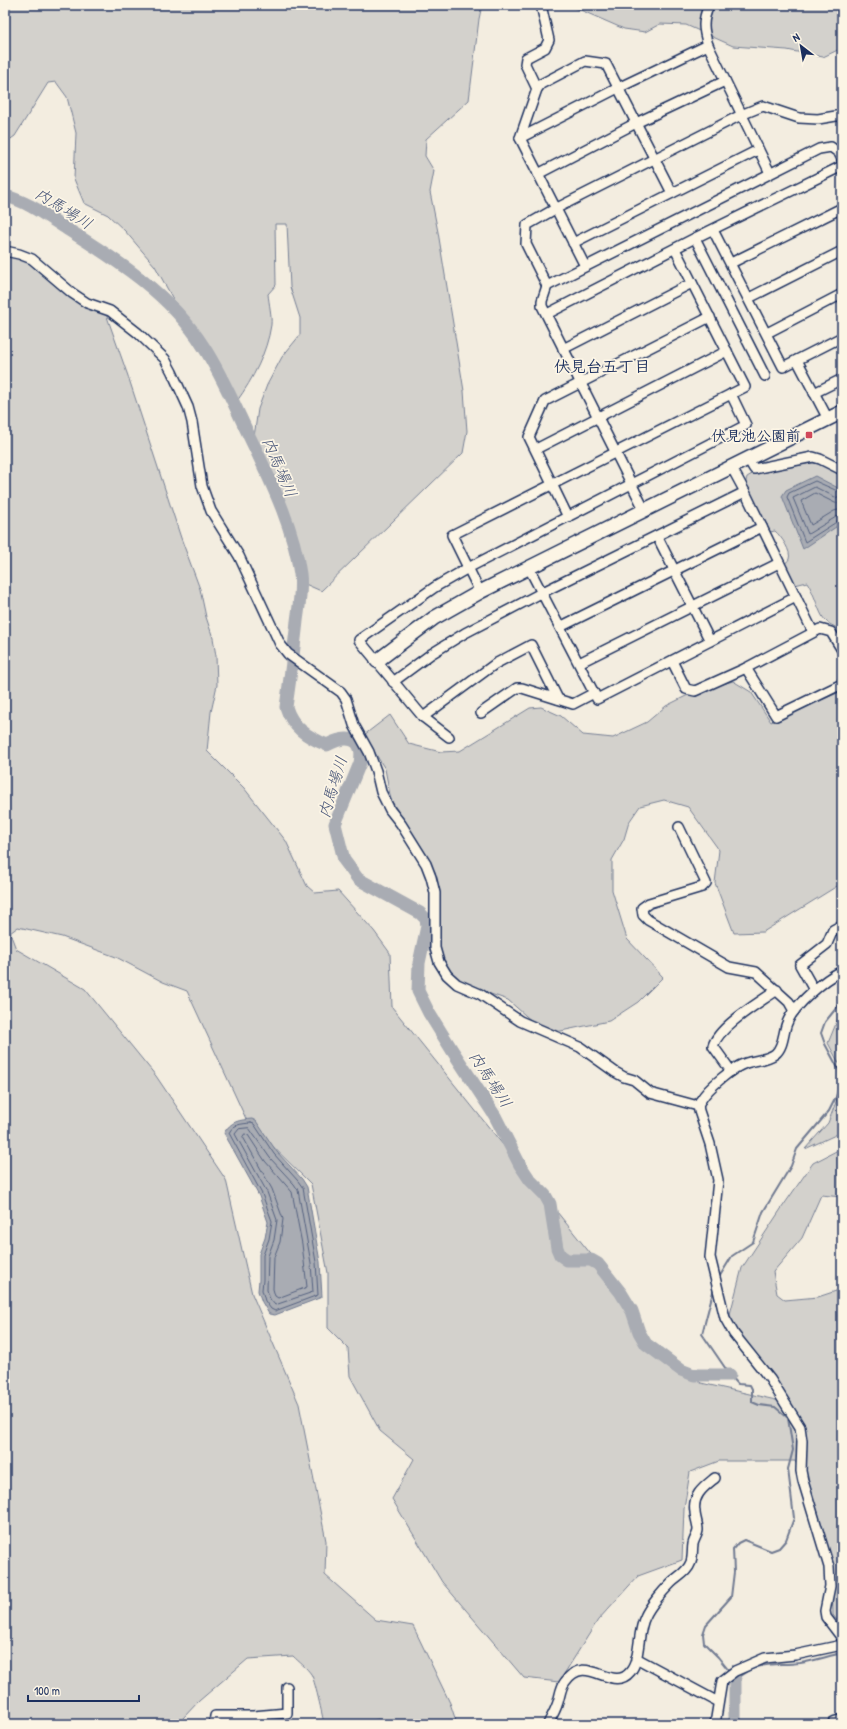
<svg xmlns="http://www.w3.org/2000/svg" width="847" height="1729" font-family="'Patrick Hand','Klee One',sans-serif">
<rect width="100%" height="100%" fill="#f3ede0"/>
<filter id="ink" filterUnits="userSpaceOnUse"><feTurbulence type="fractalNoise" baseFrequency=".025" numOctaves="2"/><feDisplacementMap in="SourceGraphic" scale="8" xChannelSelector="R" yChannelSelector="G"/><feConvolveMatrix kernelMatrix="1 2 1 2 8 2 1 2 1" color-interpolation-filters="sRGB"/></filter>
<g filter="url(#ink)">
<path fill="#e3dfd6" d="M 224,1714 L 290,1717 L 298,1724 L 223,1724 Z"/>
<g fill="#d3d1cc" stroke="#778095">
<path d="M 5,5 L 482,5 L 479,19 L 469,100 L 426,139 L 425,156 L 434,171 L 430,192 L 438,232 L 464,391 L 467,431 L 463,453 L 321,591 L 303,583 L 297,545 L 291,521 L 254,437 L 258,409 L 267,385 L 282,357 L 300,335 L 300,318 L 290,287 L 287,224 L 275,224 L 276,285 L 268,294 C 269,304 272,316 271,325 C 267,352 253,379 237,401 L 201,336 L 173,299 L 155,266 L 125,231 L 108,215 L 84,203 L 74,179 L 76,133 L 67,97 L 56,82 L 48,83 L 15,136 L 5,143 Z"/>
<path d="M 569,5 L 842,5 L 842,48 L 823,57 L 787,50 L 733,46 L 686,25 L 660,24 L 645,32 L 624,29 Z"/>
<path d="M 5,254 L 31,262 L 105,311 L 128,376 L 181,538 L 200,589 L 206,617 L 213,638 L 216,656 L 217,685 L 211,712 L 207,751 L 244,788 L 286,841 L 307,886 L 315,893 L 338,891 L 374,931 L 390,953 L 392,1007 L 615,1284 L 634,1325 L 649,1343 L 701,1383 L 789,1403 L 729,1318 L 742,1268 L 781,1209 L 813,1163 L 842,1148 L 842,1197 L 821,1195 L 802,1238 L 773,1272 L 777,1294 L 785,1300 L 818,1297 L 842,1289 L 842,1627 L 833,1615 L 832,1573 L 815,1514 L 795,1461 L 719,1461 L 690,1472 L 684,1509 L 682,1560 L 638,1576 L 598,1620 L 559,1682 L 524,1678 L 442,1582 L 392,1499 L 414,1459 L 380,1431 L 350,1376 L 348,1348 L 328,1328 L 328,1273 L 311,1184 L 247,1121 L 187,991 L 163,982 L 116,957 L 62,937 L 18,927 L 10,933 L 16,949 L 85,989 L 156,1076 L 226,1180 L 252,1294 L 299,1404 L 326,1541 L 325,1575 L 376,1620 L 413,1626 L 450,1703 L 457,1724 L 386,1724 L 378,1719 L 363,1724 L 324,1724 C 323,1718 314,1677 311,1674 C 307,1668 299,1662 293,1656 L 248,1659 L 199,1701 L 183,1718 L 182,1724 L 5,1724 Z"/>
<path d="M 811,463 L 817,463 L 842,474 L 842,634 C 837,625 831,627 825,620 C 819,614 814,592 807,582 L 795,585 L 784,564 C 786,563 788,561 789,559 C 792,552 781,536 775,531 L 770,532 L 745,485 L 747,477 L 752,474 Z"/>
<path d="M 733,681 L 751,692 L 771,722 L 842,691 L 842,883 L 763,932 L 734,933 L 715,883 L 719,850 L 688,807 L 664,800 L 640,806 L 629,822 L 624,839 L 612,860 L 612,890 L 627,939 L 663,977 L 638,1002 L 609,1021 L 556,1032 L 534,1023 L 508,1000 L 459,983 L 441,963 L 437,931 L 437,888 L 435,872 L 391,800 L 385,769 L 364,735 L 390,715 L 409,744 L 441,752 L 460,751 L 530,708 L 541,707 L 561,716 L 583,735 L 613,738 L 647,722 L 666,706 L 692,693 Z"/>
<path d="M 842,1009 L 842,1069 L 828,1043 Z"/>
<path d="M 842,1086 L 842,1132 L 805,1149 L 828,1123 Z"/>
</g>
<g fill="#a9acb3" stroke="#707a91">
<path d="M 815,476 L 842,490 L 842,523 L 803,549 L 782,496 L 786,490 Z"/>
<path d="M 252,1119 L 256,1121 L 277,1152 L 302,1179 L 307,1187 L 320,1262 L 322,1297 L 275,1315 L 269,1314 L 262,1302 L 258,1291 L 259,1280 L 259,1254 L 265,1238 L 268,1222 L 259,1196 L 224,1133 C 231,1121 239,1120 252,1119 Z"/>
</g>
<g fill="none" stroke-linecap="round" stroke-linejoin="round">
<g stroke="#546180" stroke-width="1">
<path d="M 842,493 L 815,481 L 789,493 L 787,497 L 805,542 L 838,521 L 842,520"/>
<path d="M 842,498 L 837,498 L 815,487 L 793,498 L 808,534 L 836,517 L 842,515"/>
<path d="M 842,504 L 835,503 L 815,493 L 801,501 L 811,525 L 834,511 L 842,509"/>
<path d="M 251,1123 L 254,1124 L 274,1154 L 298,1181 L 303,1188 L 316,1262 L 318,1295 L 275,1311 L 271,1309 L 265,1301 L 262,1290 L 263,1280 L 263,1255 L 269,1239 L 272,1221 L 262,1194 L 229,1133 C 233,1124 241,1124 251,1123 Z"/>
<path d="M 249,1128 L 270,1158 L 294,1184 L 298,1190 L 311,1263 L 313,1292 L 275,1305 L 270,1299 L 267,1290 L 268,1256 L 274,1240 L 277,1220 L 267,1192 L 235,1134 L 239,1129 Z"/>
<path d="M 245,1134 L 248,1135 L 265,1161 L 292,1192 L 302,1244 L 307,1287 L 278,1298 L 275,1296 L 273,1289 L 274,1257 L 280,1242 L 283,1219 L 272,1189 L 243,1137 Z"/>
</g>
<g stroke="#707a91" stroke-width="2">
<path d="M 718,1279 L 732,1256 L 753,1242 L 763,1212 L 791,1166 L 797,1149 L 829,1111 L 836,1097 L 840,1082 L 839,1070 L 825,1044 L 821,1033 L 825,1022 L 842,1001"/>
<path d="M 714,1288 L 702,1334 L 730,1375 L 738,1384 L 750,1385 L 752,1389 L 752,1402 L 759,1405 L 775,1407 L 788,1418 L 793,1450 L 788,1469 L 794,1518 L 786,1540 L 779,1548 L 771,1551 L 744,1540 L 738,1543 L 733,1549 L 734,1572 L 731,1597 L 706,1625 L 703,1634 L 704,1643 L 718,1657 L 730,1672"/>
<path d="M 732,1676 L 735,1680 C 758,1660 773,1666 800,1663 C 814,1661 828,1656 842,1653"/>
</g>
<g stroke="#a9acb3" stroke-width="13">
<path d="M 5,196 C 27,201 48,217 67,229 C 117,260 171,295 203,346 C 224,378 238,414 255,448 C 274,488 294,530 300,574 C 302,589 299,606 297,621 C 294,650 290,678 286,707 C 292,727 307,737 327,745 C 346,735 365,736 360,763 L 335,824 L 344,860 L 358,879 L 420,913 L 426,919 L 427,926 L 419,963 L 418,991 L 429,1013 L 452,1050 L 495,1116 L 520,1165 L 530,1180 L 545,1195 L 550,1204 L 557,1248 L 560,1255 L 567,1260 L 591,1260 L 598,1264 L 621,1293 L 632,1311 L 639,1332 L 646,1344 L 681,1370 L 694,1375 L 730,1375"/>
<path d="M 735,1724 L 735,1680"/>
</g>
<g stroke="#1b2f5e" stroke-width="12">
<g id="street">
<path d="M 708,45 C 703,29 702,21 709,5"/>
<path d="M 537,89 L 525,64 L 526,58 L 545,48 L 549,40 L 541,5"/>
<path d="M 520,138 L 618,88 L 708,45 L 770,173"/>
<path d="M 538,174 L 636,123 L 725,81"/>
<path d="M 713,230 L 783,367 L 842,337"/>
<path d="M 695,238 L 765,376"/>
<path d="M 573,243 L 758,150"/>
<path d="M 5,251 L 19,254 L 32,259 L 72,293 L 87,303 L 110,311 L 138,333 L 165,359 L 172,372 L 188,407 L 192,422 L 202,486 L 211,511 L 239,556 L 280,644 L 288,654 L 341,692 L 346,699 L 354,725 L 369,752 L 376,771 L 381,792 L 390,810 L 401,824 L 426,864 L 431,877 L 435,893 L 435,948 L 439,962 L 447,975 L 457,984 L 480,994 L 520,1021 L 580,1047 L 615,1072 L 624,1077 L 634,1080 L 650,1093 L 698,1106"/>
<path d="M 731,263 L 842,208"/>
<path d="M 585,266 L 520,138 L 537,89 L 541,84 L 585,61 L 606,64 L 672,193"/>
<path d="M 547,286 L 526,244 L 527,225 L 555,209 L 741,115 L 763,106 L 799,118 L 818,119 L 842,115"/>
<path d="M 749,298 L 842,251"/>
<path d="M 547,314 L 695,238 L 842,166"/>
<path d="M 767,333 L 842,294"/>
<path d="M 563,349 L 692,283"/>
<path d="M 797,360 L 828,419"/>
<path d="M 814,393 L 842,379"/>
<path d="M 536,449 L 727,351"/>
<path d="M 748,459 L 754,469 L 813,457 L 820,459 L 842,470"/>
<path d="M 732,468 L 745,492 L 813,632"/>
<path d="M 645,511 L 542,306 L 542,301 L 547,286 L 819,149 L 831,147 L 839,153 L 842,159"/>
<path d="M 568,517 L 529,437 L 545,401 L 710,317"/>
<path d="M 657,536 L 710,641"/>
<path d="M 529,568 L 597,699 L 796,597"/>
<path d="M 480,592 L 452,535 L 745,387 L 675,249"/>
<path d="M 560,627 L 762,527"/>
<path d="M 842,650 L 831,632 L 820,629 L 746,668 L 776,716 L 842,684"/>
<path d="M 672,661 L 686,689 L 695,691 L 746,668"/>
<path d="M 579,663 L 779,563"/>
<path d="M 393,682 L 431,654 L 465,633 L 543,592 L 745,492"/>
<path d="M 481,713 L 517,688 L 522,688 L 573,704 L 594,693"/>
<path d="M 423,717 L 495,664 L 531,645 L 558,699"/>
<path d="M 449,737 L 423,717 L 359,640 L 435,587 L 468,568 L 746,425 L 731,394"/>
<path d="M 679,827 L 706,883 L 702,887 L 649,903 L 642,908 L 643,915 L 648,920 L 729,967 L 756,972 L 789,1002 L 794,1011"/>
<path d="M 842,971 C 825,979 794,1005 787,1023 C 783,1032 784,1047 775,1054 C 767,1060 755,1060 746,1063 C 733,1067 708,1088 701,1100 C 698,1103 698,1107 699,1111 L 710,1144 L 718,1180 L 710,1257 L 725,1318 L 734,1334 L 770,1379 L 800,1427 L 802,1441 L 801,1471 L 803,1481 L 829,1567 L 830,1586 L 825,1611 L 826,1617 L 842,1638"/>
<path d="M 814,990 L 800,965 L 827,944 L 833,930 L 842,925"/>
<path d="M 731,1071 L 713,1046 C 719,1026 759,1003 777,990"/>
<path d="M 636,1658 L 718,1702"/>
<path d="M 214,1724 L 215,1716 L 253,1716 L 287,1713 L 287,1687"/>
<path d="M 548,1724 C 551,1718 555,1711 557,1705 C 560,1698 560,1688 565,1682 C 586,1651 612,1694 630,1672 C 641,1660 637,1632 645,1617 C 649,1607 663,1591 671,1583 C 678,1576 687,1573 691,1562 C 693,1556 692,1550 693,1544 C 694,1539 698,1534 698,1530 C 698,1524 695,1517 695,1512 C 692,1495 704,1487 715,1478"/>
<path d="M 715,1724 L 722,1681 L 735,1671 L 765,1658 L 795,1655 L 842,1645"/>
</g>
</g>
<g stroke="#1b2f5e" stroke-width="16">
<path id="secondary" d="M 377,661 L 434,618 L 480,592 L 842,412"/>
</g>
<g stroke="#1b2f5e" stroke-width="17">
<path id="primary" d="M 835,1724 L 842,1722"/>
</g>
<use href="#street" stroke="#fcf5e5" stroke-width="9"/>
<use href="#secondary" stroke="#fcf5e5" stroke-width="13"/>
<use href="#primary" stroke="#fcf5e5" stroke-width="14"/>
</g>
</g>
<rect fill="#d1495b" stroke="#fcf5e5" stroke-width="1.5" x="805" y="431" width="8" height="8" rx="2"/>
<g text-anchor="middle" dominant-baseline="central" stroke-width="3.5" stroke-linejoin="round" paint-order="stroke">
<g font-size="15" font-weight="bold" fill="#1b2f5e" stroke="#fcf5e5" text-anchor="end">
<text x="801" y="435">伏見池公園前</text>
</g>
<g font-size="16" font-style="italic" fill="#465478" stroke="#fcf5e5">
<text transform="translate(64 208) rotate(32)">内馬場川</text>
<text transform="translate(280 467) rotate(67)">内馬場川</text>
<text transform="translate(332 787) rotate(-73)">内馬場川</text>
<text transform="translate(491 1079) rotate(57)">内馬場川</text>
</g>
<g font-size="16" font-weight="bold" fill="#1b2f5e" stroke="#fcf5e5">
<text x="602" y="366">伏見台五丁目</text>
</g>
</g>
<rect width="847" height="1729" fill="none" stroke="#fcf5e5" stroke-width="20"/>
<rect x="10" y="10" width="827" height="1709" fill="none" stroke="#1b2f5e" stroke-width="1.5" filter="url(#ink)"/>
<g transform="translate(801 46) rotate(329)" stroke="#fcf5e5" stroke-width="3" paint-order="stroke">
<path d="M0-3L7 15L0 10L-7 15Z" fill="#1b2f5e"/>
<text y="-6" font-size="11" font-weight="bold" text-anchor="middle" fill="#1b2f5e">N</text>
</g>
<path d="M28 1695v6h111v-6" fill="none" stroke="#1b2f5e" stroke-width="2"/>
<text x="34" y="1695" font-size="12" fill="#1b2f5e" stroke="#fcf5e5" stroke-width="3" paint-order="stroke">100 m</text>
</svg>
